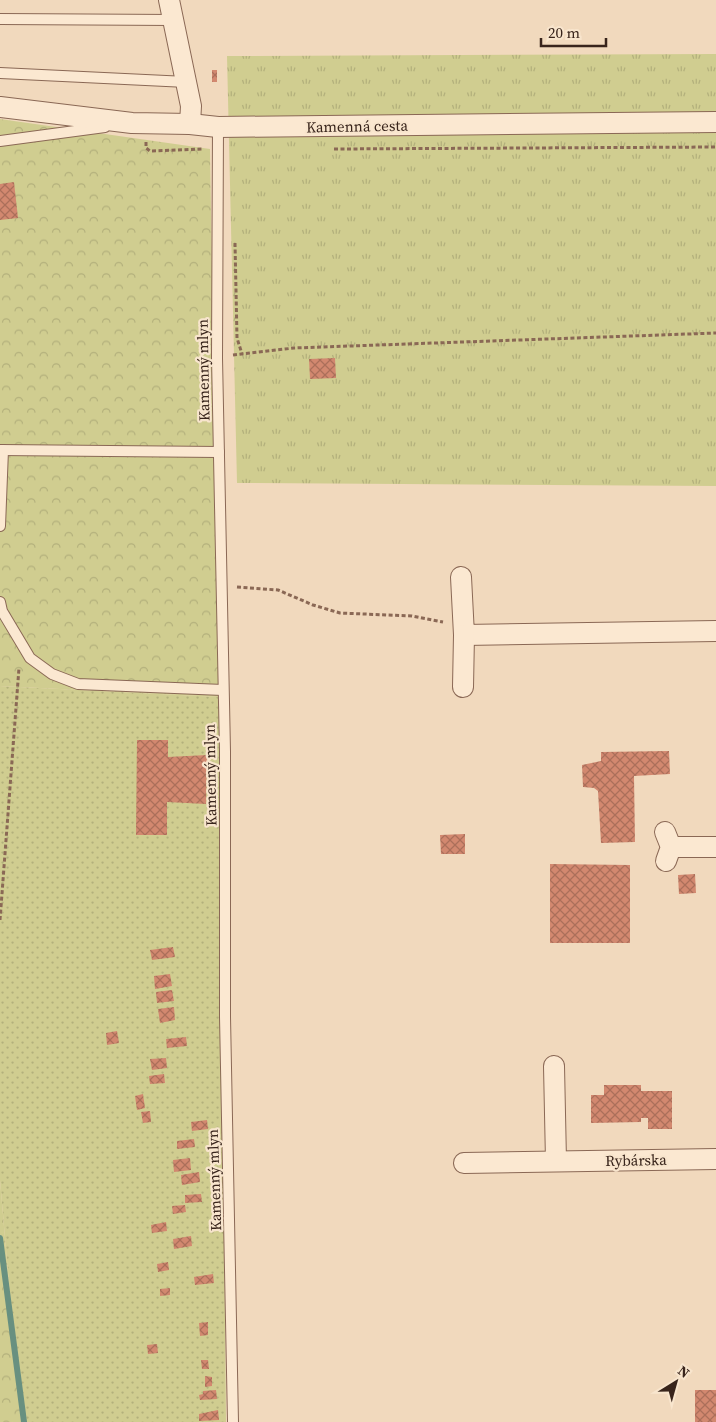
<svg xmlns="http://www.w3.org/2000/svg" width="716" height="1422" font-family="'Source Serif 4',serif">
<defs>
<pattern id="grass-dots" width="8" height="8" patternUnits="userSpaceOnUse" patternTransform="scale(1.25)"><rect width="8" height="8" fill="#d0cd90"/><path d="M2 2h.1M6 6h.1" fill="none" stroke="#b3b07c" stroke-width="1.8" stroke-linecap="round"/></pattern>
<pattern id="forest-crowns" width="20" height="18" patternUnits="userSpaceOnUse" patternTransform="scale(1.25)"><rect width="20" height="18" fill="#d0cd90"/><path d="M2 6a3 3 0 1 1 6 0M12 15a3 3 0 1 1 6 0" fill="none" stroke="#b3b07c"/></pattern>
<pattern id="park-tufts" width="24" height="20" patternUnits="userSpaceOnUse" patternTransform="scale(1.25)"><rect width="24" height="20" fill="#d0cd90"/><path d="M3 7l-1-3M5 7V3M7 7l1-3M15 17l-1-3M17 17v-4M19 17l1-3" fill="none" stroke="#b3b07c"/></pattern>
<pattern id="building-cross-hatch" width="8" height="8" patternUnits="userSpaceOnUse" patternTransform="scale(1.25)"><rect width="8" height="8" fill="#d2886f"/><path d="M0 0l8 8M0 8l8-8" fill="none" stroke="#ab6f5a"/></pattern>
</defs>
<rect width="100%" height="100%" fill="#f1d9bd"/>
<path fill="url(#grass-dots)" d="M 0,686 L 219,697 L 226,1422 L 21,1422 L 0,1180 Z"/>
<g fill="url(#forest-crowns)">
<path d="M 0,119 L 210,149 L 219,697 L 0,686 Z"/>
<path d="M 0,1180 L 21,1422 L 0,1422 Z"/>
</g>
<path fill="url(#park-tufts)" d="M 716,54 L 716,486 L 237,483 L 227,56 Z"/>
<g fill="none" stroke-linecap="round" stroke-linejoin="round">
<path stroke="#689080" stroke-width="6" d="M 0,1238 L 24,1422"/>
</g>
<g fill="url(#building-cross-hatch)">
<rect x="212" y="70" width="5" height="12"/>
<path d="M 14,182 L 18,218 L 0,220 L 0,184 Z"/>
<path d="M 335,358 L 336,378 L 310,379 L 309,359 Z"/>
<path d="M 137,740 L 168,740 L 168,757 L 207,755 L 206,804 L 167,802 L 167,835 L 136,835 Z"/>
<path d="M 669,751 L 670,774 L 634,776 L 635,842 L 601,843 L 598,791 L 594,788 L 583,787 L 582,765 L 601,761 L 601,752 Z"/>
<path d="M 465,834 L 465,854 L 441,854 L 440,835 Z"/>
<path d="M 550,864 L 630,865 L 630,943 L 550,943 Z"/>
<path d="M 695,874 L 696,893 L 679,894 L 678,875 Z"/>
<path d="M 173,947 L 175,957 L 152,960 L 150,950 Z"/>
<path d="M 170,974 L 172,986 L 155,989 L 154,976 Z"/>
<path d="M 172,990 L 174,1001 L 157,1003 L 156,992 Z"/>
<path d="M 174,1007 L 175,1020 L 160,1023 L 158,1009 Z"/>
<path d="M 117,1031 L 119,1043 L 107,1045 L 106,1033 Z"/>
<path d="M 186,1037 L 187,1046 L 167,1048 L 166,1039 Z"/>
<path d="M 166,1058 L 167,1068 L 152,1070 L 150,1059 Z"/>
<path d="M 164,1074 L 165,1083 L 150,1084 L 149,1076 Z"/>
<path d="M 604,1085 L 641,1085 L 641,1091 L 672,1091 L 672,1129 L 648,1129 L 648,1118 L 641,1118 L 641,1122 L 591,1123 L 591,1095 L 604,1095 Z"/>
<path d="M 143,1094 L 145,1108 L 137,1110 L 135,1096 Z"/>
<path d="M 150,1111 L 151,1122 L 143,1123 L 141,1112 Z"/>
<path d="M 207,1120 L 208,1129 L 192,1131 L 191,1122 Z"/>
<path d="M 194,1139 L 195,1147 L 177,1149 L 177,1141 Z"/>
<path d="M 190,1158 L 191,1170 L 174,1172 L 173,1160 Z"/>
<path d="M 199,1172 L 200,1182 L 182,1185 L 181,1175 Z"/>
<path d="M 201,1194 L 202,1202 L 185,1203 L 185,1195 Z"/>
<path d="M 185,1205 L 186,1212 L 173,1214 L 172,1206 Z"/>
<path d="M 166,1222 L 167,1231 L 152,1233 L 151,1225 Z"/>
<path d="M 191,1236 L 192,1246 L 174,1249 L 173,1239 Z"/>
<path d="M 168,1262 L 169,1270 L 158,1272 L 157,1264 Z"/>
<path d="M 213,1274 L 214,1283 L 195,1285 L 194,1277 Z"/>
<path d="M 170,1288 L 170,1295 L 160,1296 L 160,1289 Z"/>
<path d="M 208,1322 L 208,1335 L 200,1336 L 199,1323 Z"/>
<path d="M 157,1344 L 158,1353 L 148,1354 L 147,1345 Z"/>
<path d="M 201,1360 L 208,1360 L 209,1369 L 202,1369 Z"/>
<path d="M 205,1376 L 212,1377 L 212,1386 L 205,1387 Z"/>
<path d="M 216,1390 L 217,1399 L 200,1400 L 199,1395 L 203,1394 L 203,1391 Z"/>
<rect x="695" y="1390" width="21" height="32"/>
<path d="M 218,1410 L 219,1420 L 199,1421 L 199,1414 Z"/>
</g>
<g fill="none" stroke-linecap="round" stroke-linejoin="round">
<g stroke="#8a6855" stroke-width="12">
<g id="lane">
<path d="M 0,19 L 174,20"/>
<path d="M 0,73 L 187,82"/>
<path d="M 218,127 L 217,358 L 225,751 L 225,1017 L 233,1422"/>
<path d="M 0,141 L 105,127"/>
<path d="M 0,450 L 219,452"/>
<path d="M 0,526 L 3,450"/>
<path d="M 0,602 L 2,611 L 30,658 L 52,674 L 78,684 L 223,690"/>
</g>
</g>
<g stroke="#8a6855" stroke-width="22">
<g id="street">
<path d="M 169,0 L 191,106 L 190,124"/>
<path d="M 0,107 L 132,123 L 190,124 L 218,127 L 716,122"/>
<path d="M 461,577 L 464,635 L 716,631"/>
<path d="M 463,687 L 464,635"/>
<path d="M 665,832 L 671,847 L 666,861"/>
<path d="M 671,847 L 716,847"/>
<path d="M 554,1066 L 556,1161"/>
<path d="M 464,1163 L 716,1159"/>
</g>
</g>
<g stroke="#8a6855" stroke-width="3" stroke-dasharray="4 2.5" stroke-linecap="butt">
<path d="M 146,142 L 146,148 L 150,151 L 203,149"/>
<path d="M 334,149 L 716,147"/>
<path d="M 235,243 L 237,338 L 242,354"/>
<path d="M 233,355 L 294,348 L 716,333"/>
<path d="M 237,587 L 278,590 L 313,605 L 340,613 L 412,616 L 443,622"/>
<path d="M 0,920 L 19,668"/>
</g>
<use href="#lane" stroke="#fbe8d1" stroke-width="10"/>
<use href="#street" stroke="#fbe8d1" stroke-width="20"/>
</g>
<g text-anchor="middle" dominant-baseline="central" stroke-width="4.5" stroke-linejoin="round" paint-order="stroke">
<g font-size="15" fill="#38241b" stroke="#f8e5cd">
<text transform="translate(357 126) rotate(-1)">Kamenná cesta</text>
<text transform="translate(203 370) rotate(-91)">Kamenný mlyn</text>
<text transform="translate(210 775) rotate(-91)">Kamenný mlyn</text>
<text transform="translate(636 1160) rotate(-1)">Rybárska</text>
<text transform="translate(214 1180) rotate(-92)">Kamenný mlyn</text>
</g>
</g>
<g transform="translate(676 1382) rotate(37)" stroke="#f8e5cd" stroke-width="4" paint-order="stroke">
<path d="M0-4L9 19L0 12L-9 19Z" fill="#38241b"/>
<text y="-8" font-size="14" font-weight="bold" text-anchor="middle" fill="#38241b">N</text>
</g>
<path d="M541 38v8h65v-8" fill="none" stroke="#38241b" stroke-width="2.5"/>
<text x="548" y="38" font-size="15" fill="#38241b" stroke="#f8e5cd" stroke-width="4" paint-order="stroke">20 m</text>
</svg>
